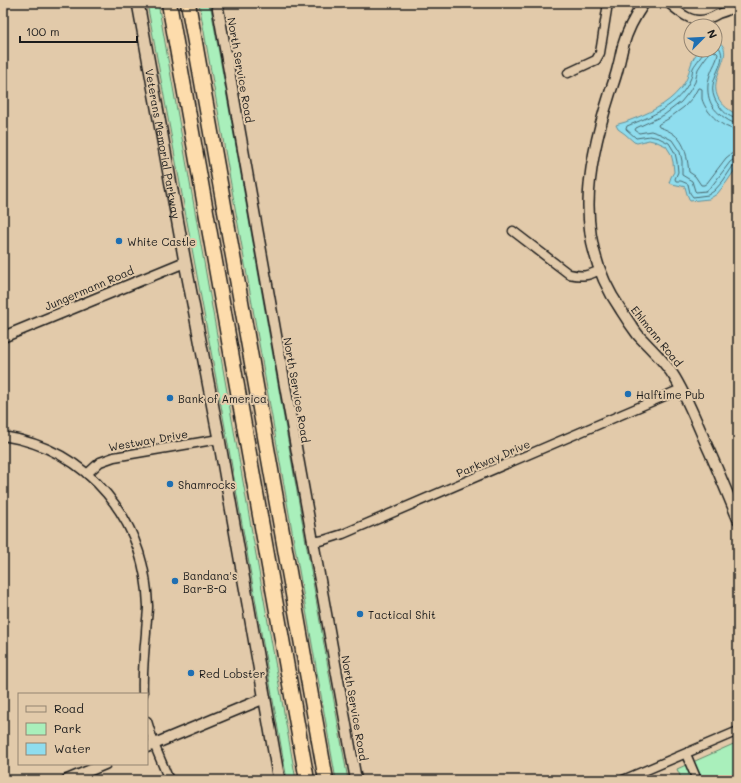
<svg xmlns="http://www.w3.org/2000/svg" width="741" height="783" font-family="Mali,sans-serif">
<rect width="100%" height="100%" fill="#e2caaa"/>
<filter id="ink" filterUnits="userSpaceOnUse"><feTurbulence type="fractalNoise" baseFrequency=".025" numOctaves="2"/><feDisplacementMap in="SourceGraphic" scale="8" xChannelSelector="R" yChannelSelector="G"/><feConvolveMatrix kernelMatrix="1 2 1 2 8 2 1 2 1" color-interpolation-filters="sRGB"/></filter>
<g filter="url(#ink)">
<g fill="#a9efbb" stroke="#62866c">
<path d="M 147,3 L 158,3 L 296,780 L 287,780 L 225,427 L 176,162 Z"/>
<path d="M 199,3 L 210,3 L 235,141 L 348,780 L 336,780 Z"/>
<path d="M 738,742 L 738,780 L 682,780 L 677,769 Z"/>
</g>
<path fill="#8fddee" stroke="#61909a" d="M 719,42 C 741,57 688,90 738,115 L 738,164 L 737,167 L 726,183 L 717,194 L 709,199 L 690,201 L 687,194 L 685,187 C 679,185 675,185 669,183 L 671,177 L 674,172 L 673,162 L 671,154 L 666,146 L 657,142 L 649,140 L 637,143 L 634,142 L 625,134 L 618,129 L 616,125 C 620,123 624,123 628,121 C 647,114 667,105 680,89 C 683,86 685,82 687,78 C 690,70 692,52 703,50 C 706,49 711,50 715,50 L 715,43 Z"/>
<g fill="none" stroke-linecap="round" stroke-linejoin="round">
<g stroke="#4a6970" stroke-width="1">
<path d="M 715,46 L 719,47 C 731,65 699,82 720,107 C 724,113 731,118 738,119"/>
<path d="M 704,50 C 703,56 696,62 693,68 C 692,72 692,77 690,80 C 680,105 650,117 627,126 L 626,129 L 636,138 L 650,136 L 659,138 L 669,143 L 675,153 L 677,162 L 678,172 L 675,179 L 676,181 L 681,181 L 688,184 L 690,193 L 693,197 L 708,195 L 714,191 L 723,181 L 733,166 L 738,164"/>
<path d="M 738,124 C 731,123 726,119 721,115 C 707,105 705,88 711,72 C 713,66 717,61 718,54 L 716,52 L 711,50 L 709,51 L 707,56 L 704,60 L 698,69 L 695,82 L 689,92 L 681,102 L 664,115 L 636,128 L 635,130 L 639,133 L 651,131 L 660,134 L 672,140 L 680,152 L 682,161 L 682,175 L 692,181 L 695,191 L 696,192 L 706,191 L 711,187 L 730,162 L 733,160 L 738,159"/>
<path d="M 738,130 C 723,129 706,113 702,99 C 702,96 702,92 702,89 L 700,88 L 698,88 L 693,97 L 684,107 L 668,119 L 659,124 L 658,125 L 659,127 C 684,135 686,149 689,172 L 695,176 L 701,185 L 704,185 L 707,183 L 726,158 L 731,154 L 738,153"/>
</g>
<g stroke="#1c1c1c" stroke-width="11">
<g id="minor">
<path d="M 668,3 C 677,10 688,21 700,20 C 706,20 713,17 718,14 C 725,12 733,9 738,4"/>
<path d="M 568,73 L 596,60 L 600,53 L 608,3"/>
<path d="M 513,231 L 569,274 C 583,277 587,276 600,270"/>
<path d="M 3,436 C 90,450 145,520 148,606 C 148,615 146,624 146,633 C 144,653 142,674 143,694"/>
<path d="M 87,474 L 100,462 L 114,457 L 219,439"/>
<path d="M 313,542 L 324,540 L 343,534 L 681,389"/>
<path d="M 147,721 L 154,744 L 169,780"/>
<path d="M 686,754 L 697,780"/>
<path d="M 623,780 L 738,731"/>
</g>
</g>
<g stroke="#1c1c1c" stroke-width="13">
<g id="tertiary">
<path d="M 217,3 L 285,386 L 356,780"/>
<path d="M 644,3 C 635,16 627,31 623,46 C 621,53 620,60 618,67 C 616,76 613,84 610,93 C 586,168 573,241 621,310 C 626,318 632,327 638,335 C 651,349 665,361 675,378 C 688,400 697,423 707,446 C 718,470 728,495 738,519"/>
<path d="M 3,337 L 185,262"/>
<path d="M 147,747 L 265,698"/>
<path d="M 67,780 L 105,764"/>
</g>
</g>
<g stroke="#1c1c1c" stroke-width="14">
<g id="secondary">
<path id="s1" d="M 138,3 L 185,262 L 219,439 L 279,780"/>
</g>
</g>
<g stroke="#1c1c1c" stroke-width="17">
<g id="motorway">
<path d="M 169,3 L 307,780"/>
<path d="M 188,3 L 326,780"/>
</g>
</g>
<use href="#minor" stroke="#e2caaa" stroke-width="8"/>
<use href="#tertiary" stroke="#e2caaa" stroke-width="10"/>
<use href="#secondary" stroke="#e2caaa" stroke-width="11"/>
<use href="#motorway" stroke="#fddcac" stroke-width="14"/>
</g>
</g>
<g fill="#1f6fb2" stroke="#e2caaa" stroke-width="1.5">
<circle cx="119" cy="241" r="4"/>
<circle cx="628" cy="394" r="4"/>
<circle cx="170" cy="398" r="4"/>
<circle cx="170" cy="484" r="4"/>
<circle cx="175" cy="581" r="4"/>
<circle cx="360" cy="614" r="4"/>
<circle cx="191" cy="673" r="4"/>
</g>
<g text-anchor="middle" dominant-baseline="central" stroke-width="4" stroke-linejoin="round" paint-order="stroke">
<g font-size="11" fill="#1c1c1c" stroke="#e2caaa">
<text transform="translate(241 70) rotate(80)">North Service Road</text>
<text stroke="none"><textPath href="#s1" startOffset="143">Veterans Memorial Parkway</textPath></text>
<text transform="translate(89 288) rotate(-23)">Jungermann Road</text>
<text transform="translate(657 336) rotate(51)">Ehlmann Road</text>
<text transform="translate(297 390) rotate(80)">North Service Road</text>
<text transform="translate(148 440) rotate(-10)">Westway Drive</text>
<text transform="translate(493 458) rotate(-23)">Parkway Drive</text>
<text transform="translate(355 708) rotate(80)">North Service Road</text>
</g>
<g font-size="11" fill="#1c1c1c" stroke="#e2caaa" text-anchor="start">
<text x="127" y="241">White Castle</text>
<text x="636" y="394">Halftime Pub</text>
<text x="178" y="398">Bank of America</text>
<text x="178" y="484">Shamrocks</text>
<text x="183" y="575">Bandana's<tspan x="183" dy="13">Bar-B-Q</tspan></text>
<text x="368" y="614">Tactical Shit</text>
<text x="199" y="673">Red Lobster</text>
</g>
</g>
<rect width="741" height="783" fill="none" stroke="#e2caaa" stroke-width="16"/>
<rect x="8" y="8" width="725" height="767" fill="none" stroke="#1c1c1c" stroke-width="1.5" filter="url(#ink)"/>
<rect x="18" y="693" width="130" height="72" fill="#e2caaa" stroke="#938471"/>
<rect x="26" y="706" width="20" height="6" fill="#e2caaa" stroke="#938471"/>
<text x="54" y="713" font-size="12" fill="#1c1c1c">Road</text>
<rect x="26" y="723" width="20" height="12" fill="#a9efbb" stroke="#938471"/>
<text x="54" y="733" font-size="12" fill="#1c1c1c">Park</text>
<rect x="26" y="743" width="20" height="12" fill="#8fddee" stroke="#938471"/>
<text x="54" y="753" font-size="12" fill="#1c1c1c">Water</text>
<g transform="translate(703 38) rotate(66)"><circle r="19" fill="#e2caaa" stroke="#938471"/>
<path d="M0-3L7 15L0 10L-7 15Z" fill="#1f6fb2"/>
<text y="-6" font-size="11" font-weight="bold" text-anchor="middle" fill="#1c1c1c">N</text>
</g>
<path d="M20 36v6h117v-6" fill="none" stroke="#1c1c1c" stroke-width="2"/>
<text x="26" y="36" font-size="12" fill="#1c1c1c" stroke="#e2caaa" stroke-width="3" paint-order="stroke">100 m</text>
</svg>
